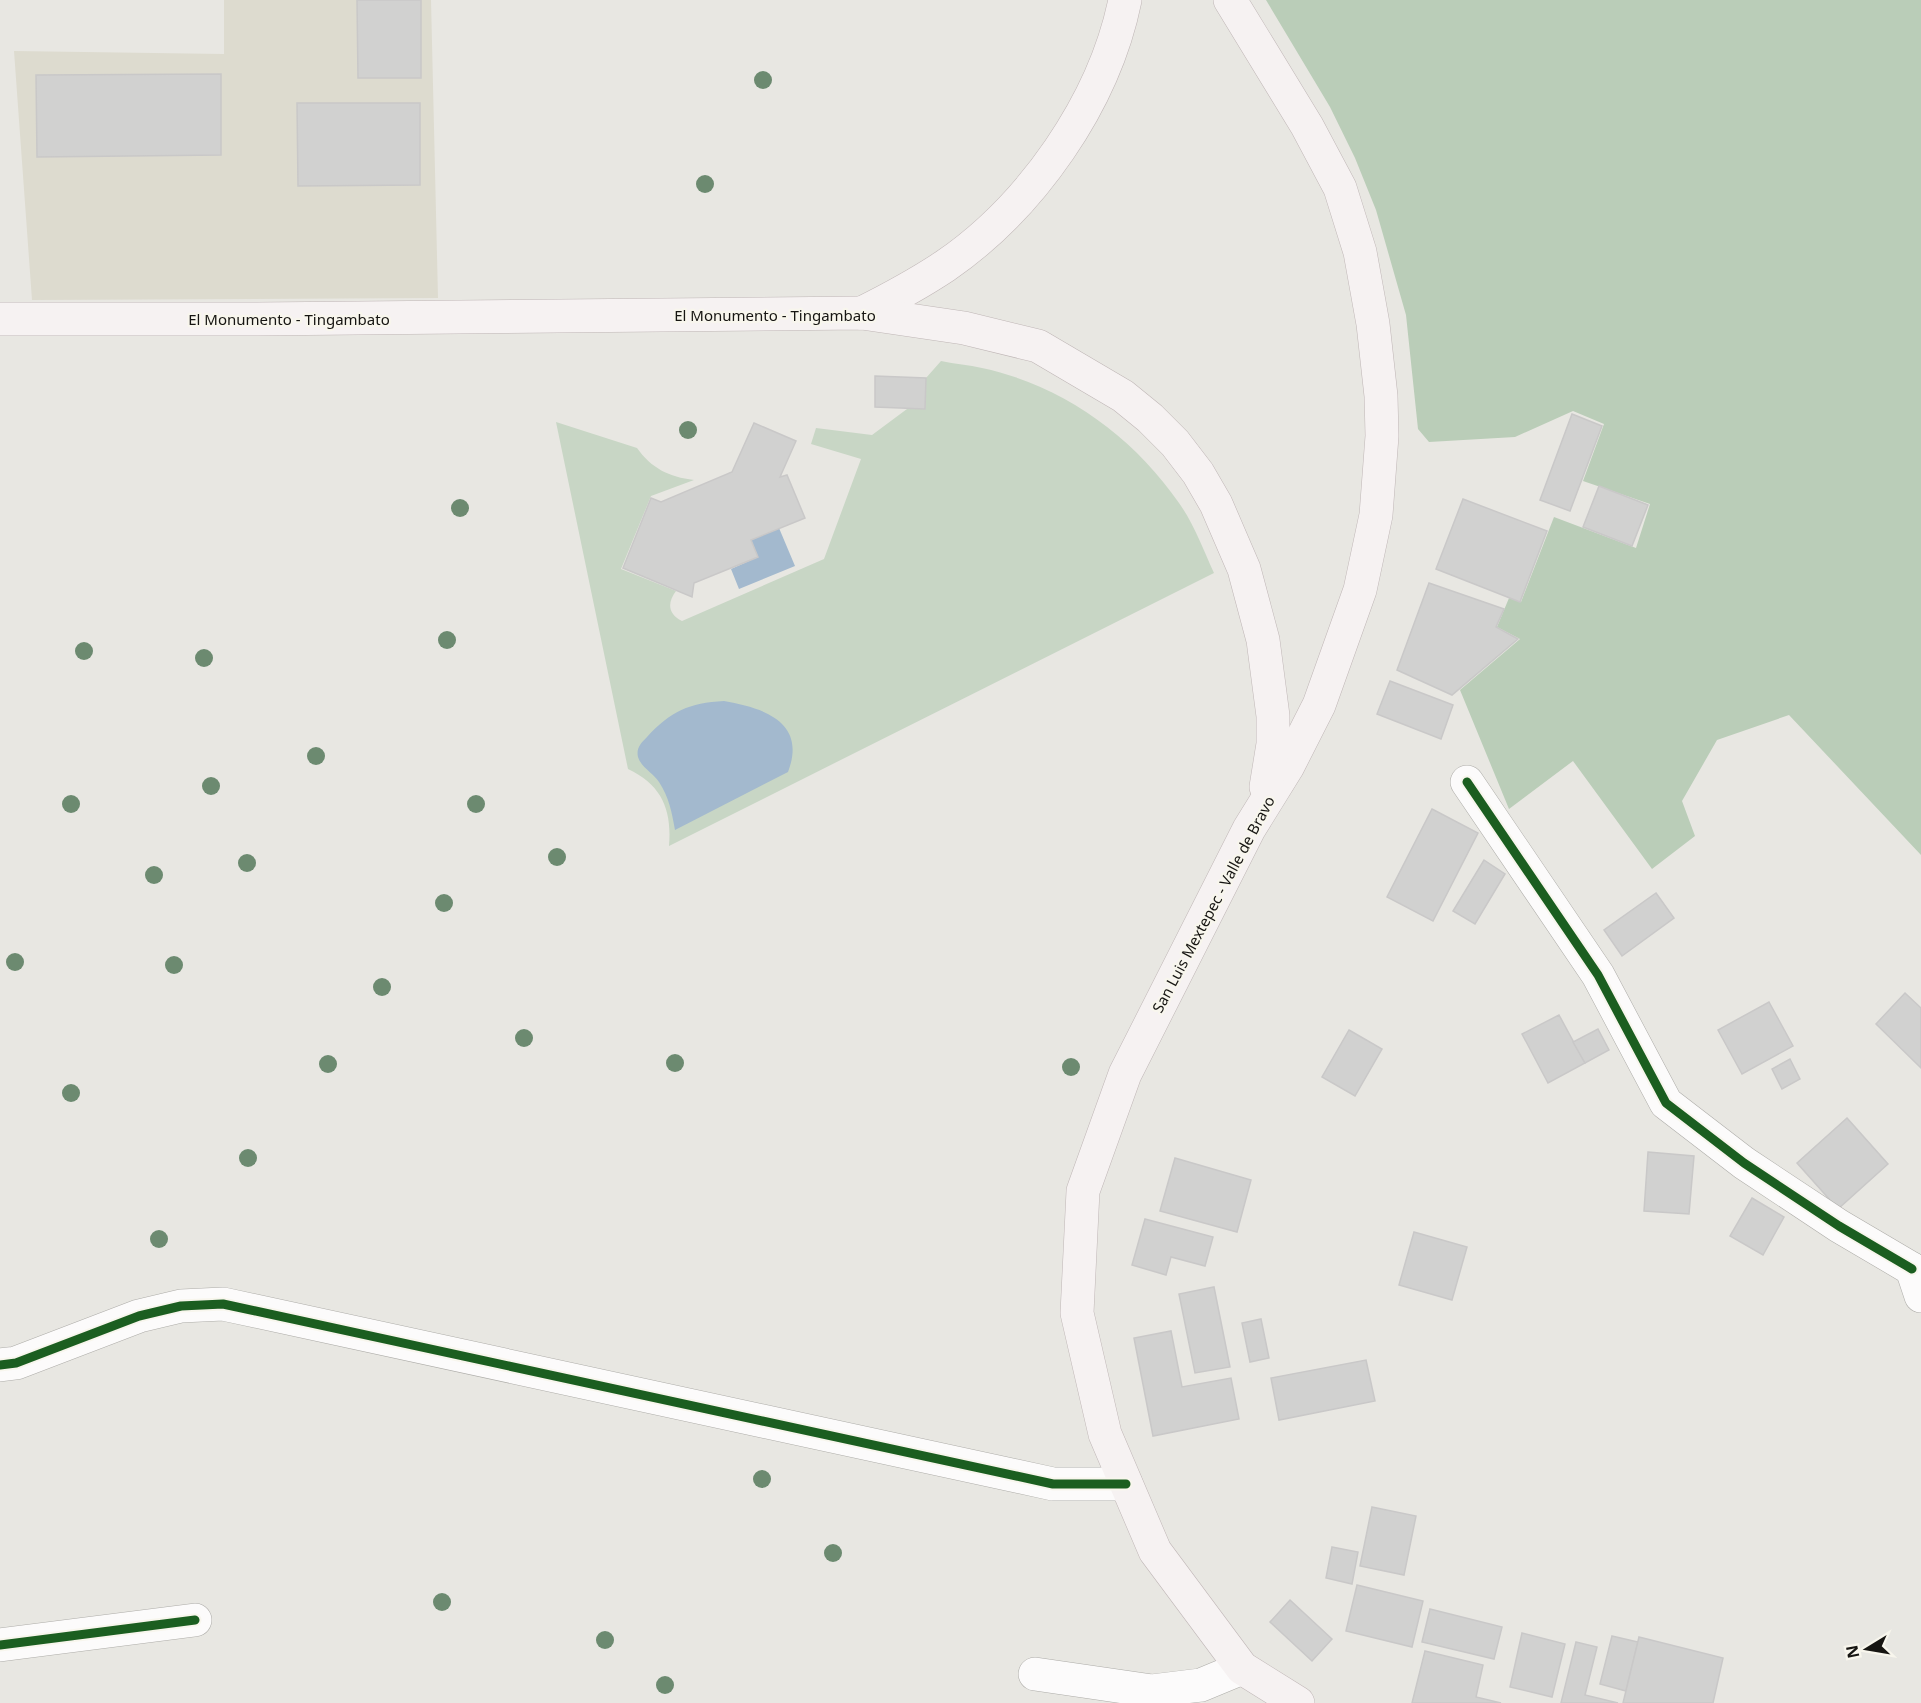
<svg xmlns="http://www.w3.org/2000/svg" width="1921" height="1703" font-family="'Noto Sans',sans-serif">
<rect width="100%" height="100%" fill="#e8e7e2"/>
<path fill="#dddbcf" d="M 224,0 L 431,0 L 438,298 L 32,300 L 14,51 L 224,54 Z"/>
<path fill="#c8d6c5" d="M 941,361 C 955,364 969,365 982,368 C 1062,385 1133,436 1179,503 C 1194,524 1203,549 1214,573 L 669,846 C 672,810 662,785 628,769 L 556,422 L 637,448 C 651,468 669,477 694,480 L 651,496 L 621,569 L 676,591 C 667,603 668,614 682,621 L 824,559 L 861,459 L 811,444 L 816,428 L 872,435 L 907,409 L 924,409 L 926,378 Z"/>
<path fill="#bacdb8" d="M 1266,0 L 1921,0 L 1921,855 L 1789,715 L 1717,740 L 1682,801 L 1695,836 L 1652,869 L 1573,761 L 1509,809 L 1460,690 L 1520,639 L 1497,627 L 1509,598 L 1521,602 L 1554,517 L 1636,548 L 1650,504 L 1583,481 L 1604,424 L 1573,411 L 1515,437 L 1429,442 L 1418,429 L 1406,315 L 1376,210 L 1355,158 L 1330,107 Z"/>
<g fill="#a3b9ce">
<path d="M 779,528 L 795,566 L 739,589 L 731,569 L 758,557 L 751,540 Z"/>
<path d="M 724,701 C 764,708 807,722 788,772 L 675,830 C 672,813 669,797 659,782 C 653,773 641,767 638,757 C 636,748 641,743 647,737 C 671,711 689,703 724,701 Z"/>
</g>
<g fill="#d1d1d0" stroke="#c9c8c8" stroke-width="1.5">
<path d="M 357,0 L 421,0 L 421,78 L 358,78 Z"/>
<path d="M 221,74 L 221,155 L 37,157 L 36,75 Z"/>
<path d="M 297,103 L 420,103 L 420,185 L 298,186 Z"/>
<path d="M 875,376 L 926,378 L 925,409 L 875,407 Z"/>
<path d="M 1572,414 L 1602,426 L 1570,511 L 1540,500 Z"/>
<path d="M 754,423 L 796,441 L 780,477 L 787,475 L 805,518 L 751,540 L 758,557 L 694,583 L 692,597 L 623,568 L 651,498 L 661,502 L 732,472 Z"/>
<path d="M 1599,486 L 1648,505 L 1632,546 L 1583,527 Z"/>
<path d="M 1463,499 L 1547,531 L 1520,602 L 1436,569 Z"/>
<path d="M 1429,583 L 1504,609 L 1496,627 L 1518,639 L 1452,695 L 1397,670 Z"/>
<path d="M 1390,681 L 1453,705 L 1441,739 L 1377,714 Z"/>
<path d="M 1432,809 L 1478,833 L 1433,921 L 1387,897 Z"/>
<path d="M 1484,860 L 1505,874 L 1475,924 L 1453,911 Z"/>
<path d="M 1656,893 L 1674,918 L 1622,956 L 1604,930 Z"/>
<path d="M 1905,993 L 1921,1008 L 1921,1068 L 1876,1024 Z"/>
<path d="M 1769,1002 L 1793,1046 L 1742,1074 L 1718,1030 Z"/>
<path d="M 1559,1015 L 1585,1063 L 1548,1083 L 1522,1034 Z"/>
<path d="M 1598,1029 L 1609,1050 L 1585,1063 L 1573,1042 Z"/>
<path d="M 1349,1030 L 1382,1049 L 1355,1096 L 1322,1077 Z"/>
<path d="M 1790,1059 L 1800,1079 L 1782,1089 L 1772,1069 Z"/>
<path d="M 1847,1118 L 1888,1164 L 1838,1209 L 1797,1163 Z"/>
<path d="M 1648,1152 L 1694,1156 L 1689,1214 L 1644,1211 Z"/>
<path d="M 1175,1158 L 1251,1180 L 1237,1232 L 1160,1211 Z"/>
<path d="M 1752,1198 L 1784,1217 L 1763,1255 L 1730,1236 Z"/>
<path d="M 1145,1219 L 1213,1237 L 1205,1266 L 1171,1257 L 1166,1275 L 1132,1265 Z"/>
<path d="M 1414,1232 L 1467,1247 L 1452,1300 L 1399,1285 Z"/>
<path d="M 1214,1287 L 1230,1367 L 1195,1373 L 1179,1294 Z"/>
<path d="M 1261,1319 L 1269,1358 L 1250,1362 L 1242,1323 Z"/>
<path d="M 1171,1331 L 1182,1387 L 1231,1378 L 1239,1419 L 1153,1436 L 1134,1338 Z"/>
<path d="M 1366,1360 L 1375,1401 L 1279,1420 L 1271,1378 Z"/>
<path d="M 1372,1507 L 1416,1516 L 1404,1575 L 1360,1566 Z"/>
<path d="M 1332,1547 L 1358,1552 L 1352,1584 L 1326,1578 Z"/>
<path d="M 1357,1585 L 1423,1601 L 1412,1647 L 1346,1631 Z"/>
<path d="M 1290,1600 L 1332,1639 L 1312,1661 L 1270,1622 Z"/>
<path d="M 1430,1609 L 1502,1627 L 1494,1659 L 1422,1642 Z"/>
<path d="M 1522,1633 L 1565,1644 L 1552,1697 L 1510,1687 Z"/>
<path d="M 1612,1636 L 1638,1642 L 1626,1691 L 1600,1684 Z"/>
<path d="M 1639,1637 L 1723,1658 L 1713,1703 L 1623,1703 Z"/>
<path d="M 1576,1642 L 1597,1647 L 1585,1695 L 1618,1703 L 1561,1703 Z"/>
<path d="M 1425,1651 L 1483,1665 L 1476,1697 L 1501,1703 L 1412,1703 Z"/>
</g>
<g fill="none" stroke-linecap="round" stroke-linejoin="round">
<g stroke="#adaca8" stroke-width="34">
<g id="minor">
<path d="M 1467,782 L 1598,975 L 1666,1103 L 1744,1163 L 1839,1226 L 1912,1269"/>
<path d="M 1912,1269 L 1921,1296"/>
<path d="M 0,1365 L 16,1363 L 139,1316 L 181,1306 L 223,1304 L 1053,1484 L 1126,1484"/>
<path d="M 0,1645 L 195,1620"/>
<path d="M 1035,1674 L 1152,1691 L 1201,1685 L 1242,1668"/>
</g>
</g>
<g stroke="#bfb6b6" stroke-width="34">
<g id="major">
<path d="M 1230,0 L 1307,126 L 1340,188 L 1360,252 L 1373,324 L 1381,396 L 1382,436 L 1376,515 L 1360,590 L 1319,705 L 1288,766 L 1249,829 L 1125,1074 L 1083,1191 L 1077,1313 L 1105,1434 L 1155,1551 L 1242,1668 L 1298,1703"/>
<path d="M 862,313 C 890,299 918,284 945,266 C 1031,207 1104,103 1125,0"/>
<path d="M 0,319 L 257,319 L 862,313 L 964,328 L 1038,346 L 1123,396 L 1150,418 L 1175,443 L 1198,473 L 1216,504 L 1244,569 L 1263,640 L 1273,716 L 1273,744 L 1266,787"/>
</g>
</g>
<use href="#minor" stroke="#fcfbfb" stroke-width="33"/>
<use href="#major" stroke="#f6f2f2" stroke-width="33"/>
<g stroke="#f8f6ed" stroke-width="13">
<g id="cycleway">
<path d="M 1467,782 L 1598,975 L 1666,1103 L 1744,1163 L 1839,1226 L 1912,1269"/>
<path d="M 0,1365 L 16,1363 L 139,1316 L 181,1306 L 223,1304 L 1053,1484 L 1126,1484"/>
<path d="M 0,1645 L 195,1620"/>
</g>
</g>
<use href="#cycleway" stroke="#1b5e20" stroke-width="9"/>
</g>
<g fill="#6c8a70">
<circle cx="763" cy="80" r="9"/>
<circle cx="705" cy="184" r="9"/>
<circle cx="688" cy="430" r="9"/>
<circle cx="460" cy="508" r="9"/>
<circle cx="447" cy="640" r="9"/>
<circle cx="84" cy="651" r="9"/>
<circle cx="204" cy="658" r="9"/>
<circle cx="316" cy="756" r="9"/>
<circle cx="211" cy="786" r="9"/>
<circle cx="71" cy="804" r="9"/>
<circle cx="476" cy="804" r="9"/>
<circle cx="557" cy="857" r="9"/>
<circle cx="247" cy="863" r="9"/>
<circle cx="154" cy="875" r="9"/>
<circle cx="444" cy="903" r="9"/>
<circle cx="15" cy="962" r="9"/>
<circle cx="174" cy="965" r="9"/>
<circle cx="382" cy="987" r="9"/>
<circle cx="524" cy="1038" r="9"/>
<circle cx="675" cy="1063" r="9"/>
<circle cx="328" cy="1064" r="9"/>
<circle cx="1071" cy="1067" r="9"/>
<circle cx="71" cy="1093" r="9"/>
<circle cx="248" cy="1158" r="9"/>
<circle cx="159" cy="1239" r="9"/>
<circle cx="762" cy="1479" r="9"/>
<circle cx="833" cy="1553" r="9"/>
<circle cx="442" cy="1602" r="9"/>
<circle cx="605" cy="1640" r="9"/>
<circle cx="665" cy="1685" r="9"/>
</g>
<g text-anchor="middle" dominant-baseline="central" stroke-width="4.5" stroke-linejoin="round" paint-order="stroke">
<g font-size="15" fill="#161512" stroke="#f8f6ed">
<text x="775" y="315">El Monumento - Tingambato</text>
<text x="289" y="319">El Monumento - Tingambato</text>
<text transform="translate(1213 904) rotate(-62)">San Luis Mextepec - Valle de Bravo</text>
</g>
</g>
<g transform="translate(1867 1649) rotate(259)" stroke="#f8f6ed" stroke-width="4.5" paint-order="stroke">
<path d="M0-4.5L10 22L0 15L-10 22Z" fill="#161512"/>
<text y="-9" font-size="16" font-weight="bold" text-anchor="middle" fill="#161512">N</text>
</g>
</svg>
